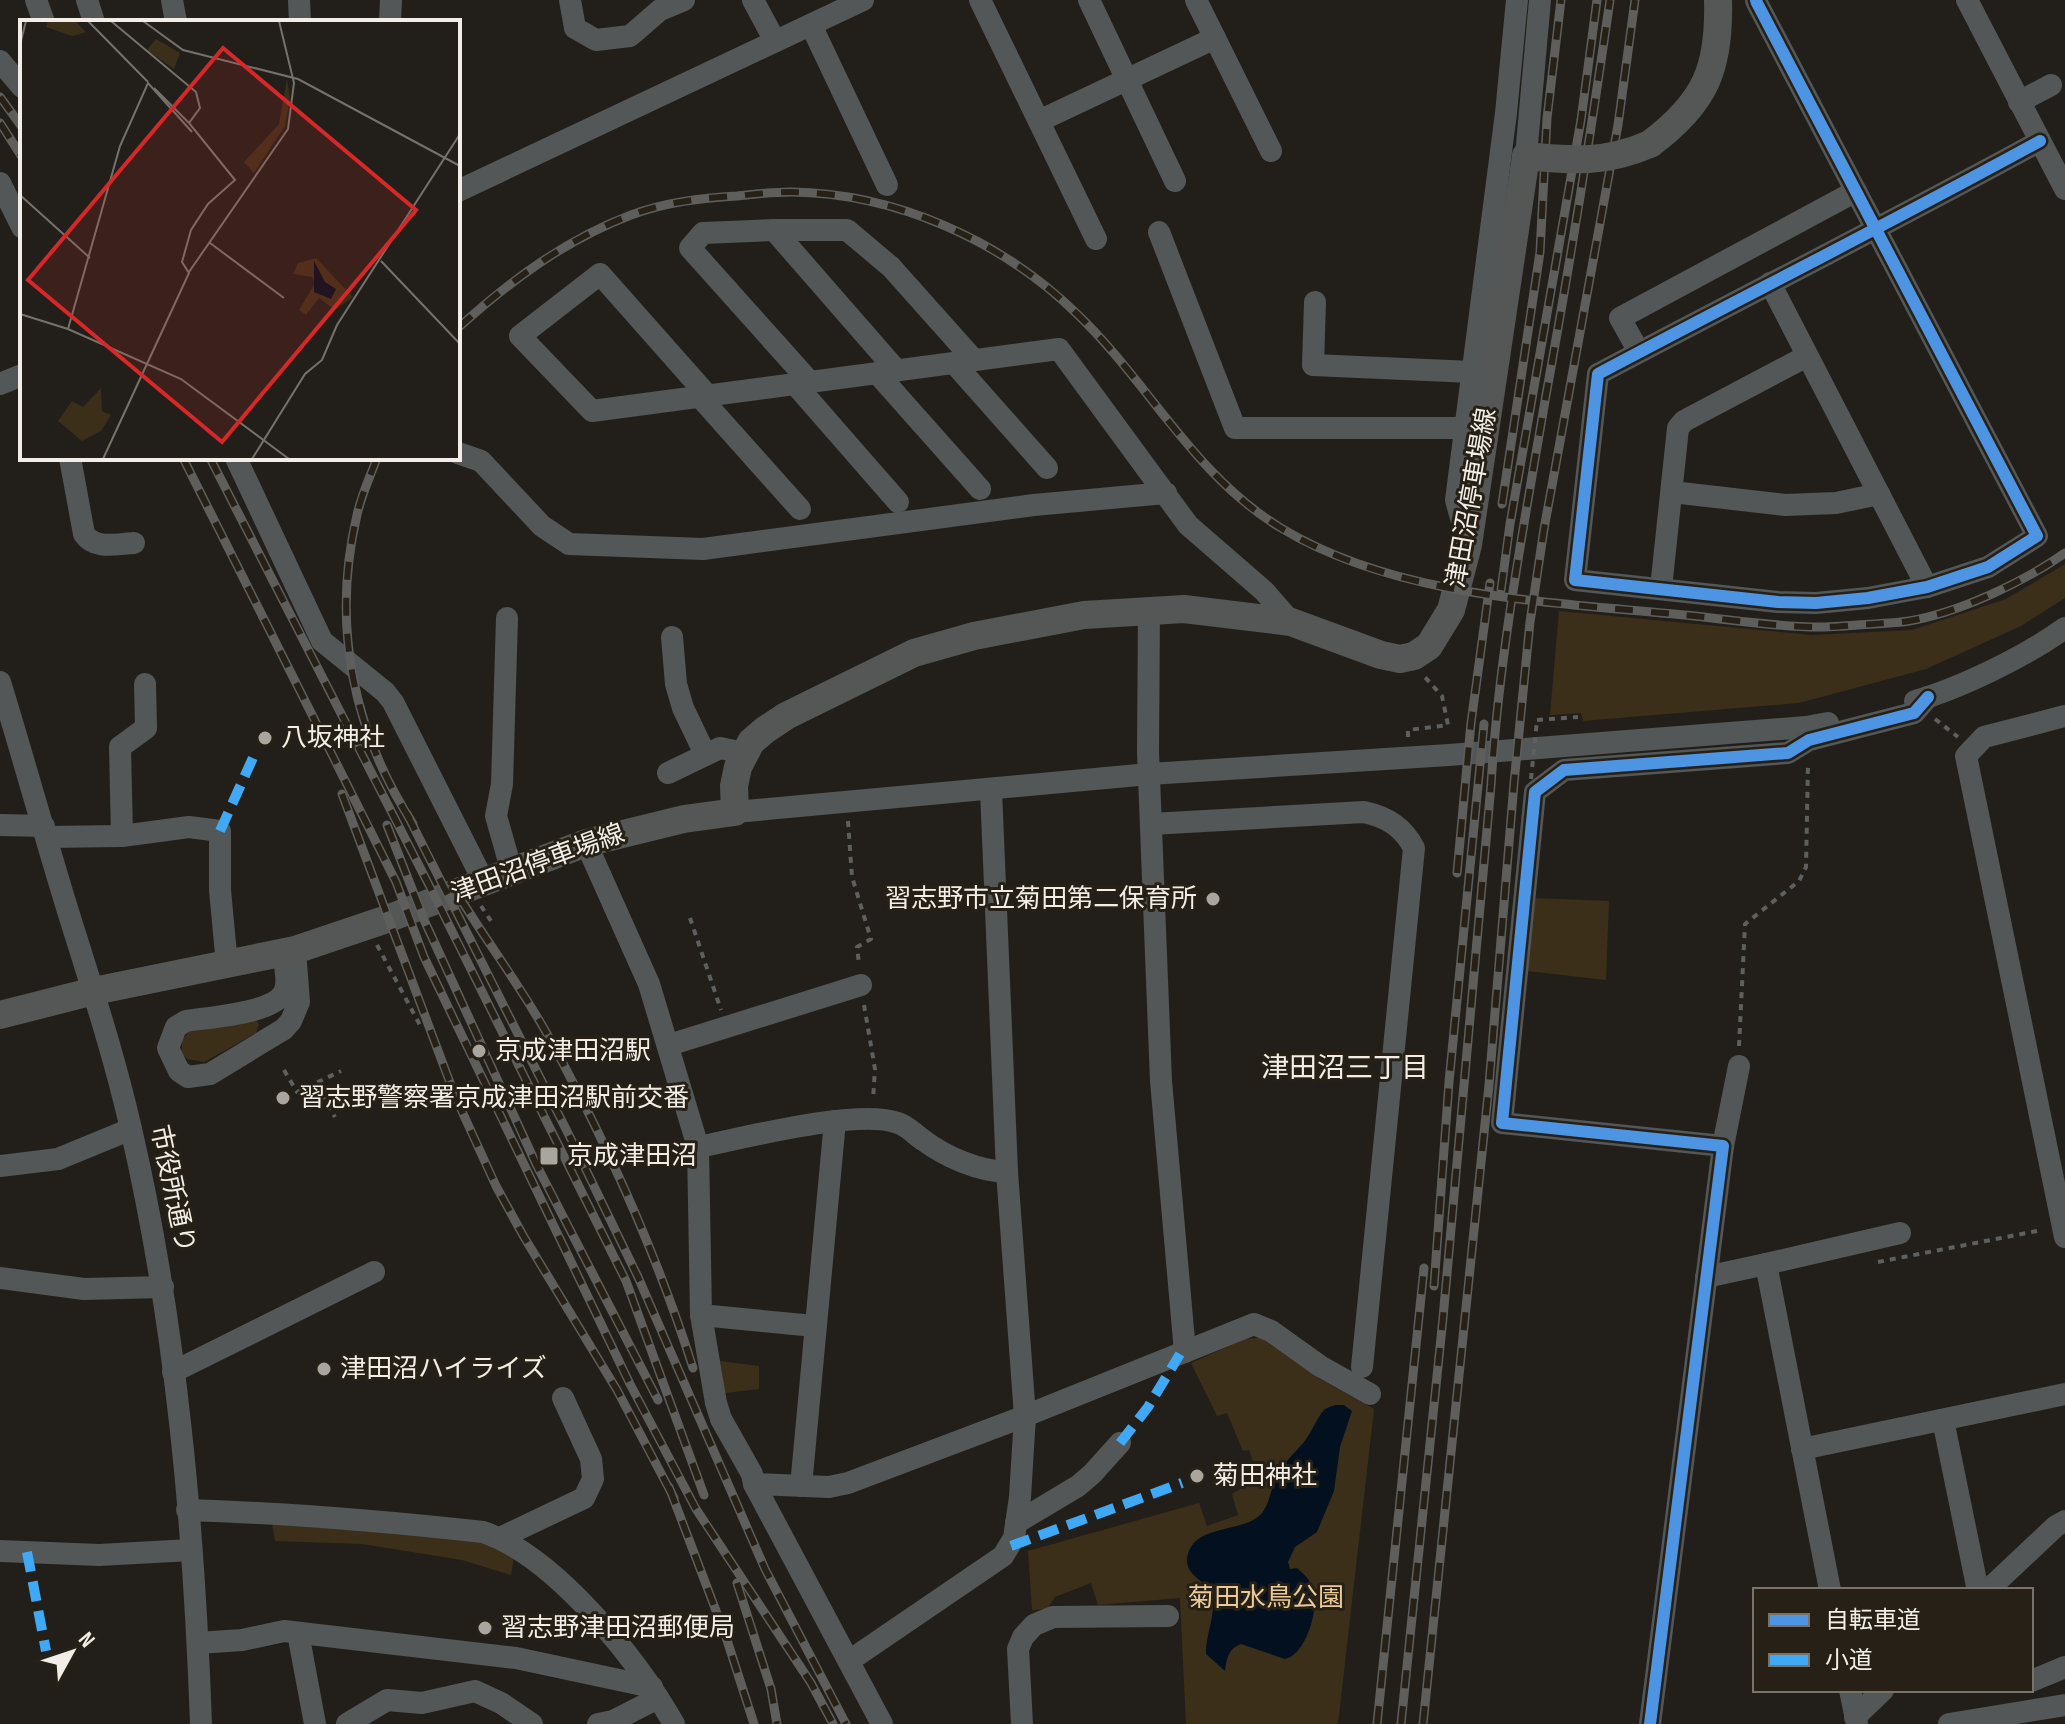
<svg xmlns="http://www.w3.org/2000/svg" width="2065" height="1724" font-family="'Sofia Sans Condensed','Noto Sans JP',sans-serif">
<rect width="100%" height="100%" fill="#221f1a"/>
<g fill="#3c2f19">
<path d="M 2065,564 L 2065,598 L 2021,626 L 1926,669 L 1799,703 L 1583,721 L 1581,713 L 1550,715 L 1559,611 L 1812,635 L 1912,630 L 2006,599 Z"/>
<path d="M 1533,898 L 1609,901 L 1606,980 L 1527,971 Z"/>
<path d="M 255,1019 L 259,1024 L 256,1033 L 204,1062 L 187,1059 L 182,1053 L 182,1040 L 190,1031 Z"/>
<path d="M 1269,1337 L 1315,1372 L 1318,1378 L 1374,1409 L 1338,1724 L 1186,1724 L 1180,1598 L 1098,1605 L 1091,1583 L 1055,1597 L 1047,1609 L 1032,1610 L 1028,1551 L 1199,1503 L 1207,1526 L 1238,1515 L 1232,1494 L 1250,1483 L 1257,1473 L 1249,1450 L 1243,1451 L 1227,1413 L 1217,1416 L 1191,1363 L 1245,1339 Z"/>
<path d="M 720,1361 L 759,1366 L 759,1389 L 725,1393 Z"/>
<path d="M 271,1518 L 480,1537 L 514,1556 L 511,1575 L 462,1560 L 362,1544 L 275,1541 Z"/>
</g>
<path fill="#03101f" d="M 1335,1405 L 1344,1405 L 1352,1411 L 1340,1447 L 1334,1491 L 1317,1532 L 1295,1547 L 1288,1562 L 1290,1569 L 1297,1568 C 1304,1574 1310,1580 1313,1588 C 1320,1607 1306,1655 1285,1659 L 1241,1644 C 1228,1649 1227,1658 1225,1671 L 1206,1654 C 1205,1636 1218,1609 1211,1594 C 1205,1579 1182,1575 1188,1554 C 1196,1524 1242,1533 1260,1515 C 1270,1505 1271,1487 1277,1475 C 1284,1462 1295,1453 1304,1442 C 1312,1432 1316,1419 1324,1410 C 1328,1407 1330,1407 1335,1405 Z"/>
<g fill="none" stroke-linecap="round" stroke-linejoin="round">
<g stroke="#5e605f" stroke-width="4" stroke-dasharray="6 6" stroke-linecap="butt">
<path d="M 1935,719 L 1958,737"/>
<path d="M 1537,720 L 1578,717"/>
<path d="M 1408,737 L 1408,730 L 1448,725 L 1442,696 L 1424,676"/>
<path d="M 848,821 L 852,877 L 871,939 L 857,947 L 859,964"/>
<path d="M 481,906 L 493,924"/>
<path d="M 690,918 L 721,1010"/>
<path d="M 377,945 L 421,1027"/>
<path d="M 864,1005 L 875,1069 L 873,1099"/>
<path d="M 1739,1046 L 1745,924 L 1799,881 L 1806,867 L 1808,763"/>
<path d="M 284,1070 L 297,1092 L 341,1071"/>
<path d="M 315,1084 L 335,1117"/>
<path d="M 1878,1262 L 2042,1230"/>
</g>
<g stroke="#535757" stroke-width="22">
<path d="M 36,0 L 44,22"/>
<path d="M 87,0 L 94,22"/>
<path d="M 172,0 L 176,22"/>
<path d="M 299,0 L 300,22"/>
<path d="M 570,0 L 575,28 L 596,40 L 630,36 L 660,10 L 684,0"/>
<path d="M 753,0 L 775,41"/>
<path d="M 980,0 L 1096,239"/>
<path d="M 1089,0 L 1175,181"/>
<path d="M 1196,0 L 1271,151"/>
<path d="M 1756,0 L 1757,3 L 2037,536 L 1988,567 L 1927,587 L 1868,598 L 1816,603 L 1778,602 L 1575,580 L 1598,374 C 1745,296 1894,221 2040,141"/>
<path d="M 1967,0 L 2065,189"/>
<path d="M 390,22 L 391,0"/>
<path d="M 811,25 L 887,185"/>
<path d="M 0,61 L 22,87"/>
<path d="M 2019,102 L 2051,85"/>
<path d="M 1039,121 L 1215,38"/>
<path d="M 1526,156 L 1540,0"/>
<path d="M 0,183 L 22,227"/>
<path d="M 458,191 L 863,0"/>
<path d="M 774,230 L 897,371"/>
<path d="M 1159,232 L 1235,428 L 1465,428"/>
<path d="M 1770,283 L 1927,587"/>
<path d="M 1315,302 L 1313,365 L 1472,372"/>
<path d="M 1639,352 L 1620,318 L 1856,191"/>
<path d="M 954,363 L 1047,468"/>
<path d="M 877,373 L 980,489"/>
<path d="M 810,382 L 690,248 L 703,233 L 774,230 L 847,230 L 891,267 L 974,360"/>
<path d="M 0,384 L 22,375"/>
<path d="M 795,384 L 898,502"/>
<path d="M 708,396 L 600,274 L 520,336 L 592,411 L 1059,349 L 1188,525 L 1264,591 L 1291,622"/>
<path d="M 700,397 L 800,509"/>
<path d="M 458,453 L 481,461 L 542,526 L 569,544 L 703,549 L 1034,505 L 1166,493"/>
<path d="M 70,458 L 84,534 C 95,550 116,544 134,543"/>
<path d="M 236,458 L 322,641 L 385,692 L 393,702 L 484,882"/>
<path d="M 1672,492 L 1785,505 L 1836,503 L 1879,494"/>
<path d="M 1467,540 L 1456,500 L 1506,113 L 1517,0"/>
<path d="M 1661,588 L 1678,428 L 1684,421 L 1807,356"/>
<path d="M 1149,610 L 1148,752 L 1161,1081 L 1185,1352"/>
<path d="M 507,618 L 502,784 L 496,816 L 512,872"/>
<path d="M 672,637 L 676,684 L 683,708 L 705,754"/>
<path d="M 0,682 C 23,757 44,833 67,908 C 90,982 114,1054 131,1129 C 176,1323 194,1525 201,1724"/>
<path d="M 1915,701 C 1961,688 2026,656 2065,628"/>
<path d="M 2065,716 L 1984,737 L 1966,756 L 2065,1237"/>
<path d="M 668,773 L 720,748 L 744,753"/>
<path d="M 735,812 L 1149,774 L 1449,755 L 1806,727 L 1828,723"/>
<path d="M 1151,824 L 1364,812 C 1387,817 1403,827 1414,848 L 1362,1367"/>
<path d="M 0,825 L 44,826"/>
<path d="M 122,836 L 120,747 L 146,728 L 145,684"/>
<path d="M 47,837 L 122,836 L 189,827 L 220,831 L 220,890 L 227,965"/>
<path d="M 586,843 L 649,984 L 698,1147 L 701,1315 L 716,1403 L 721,1419 L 752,1474 L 754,1484 L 882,1724"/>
<path d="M 283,953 C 284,965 289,979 285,990 C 277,1014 208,1017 186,1021 L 176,1027 L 168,1048 L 179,1071 L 188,1077 L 210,1074 L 284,1029 L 291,1021 L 299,1002 L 295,950"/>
<path d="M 669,1045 L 861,985"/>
<path d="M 1723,1146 L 1739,1066"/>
<path d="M 698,1147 C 744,1138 858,1108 898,1123 C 908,1126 914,1134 923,1140 C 946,1157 978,1171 1007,1172"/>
<path d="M 0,1166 L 58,1159 L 131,1129"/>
<path d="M 1766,1264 L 1900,1233"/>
<path d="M 1706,1277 L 1766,1264 L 1830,1590"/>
<path d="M 0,1278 L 84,1289 L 163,1287"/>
<path d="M 701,1315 L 814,1326"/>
<path d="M 173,1372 L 374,1272"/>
<path d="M 1943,1420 L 1977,1586 L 1980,1590"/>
<path d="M 1802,1449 L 2065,1394"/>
<path d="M 754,1484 L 829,1487 L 848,1483 L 1025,1416 L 1254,1324 L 1271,1331 L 1320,1366 L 1370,1394"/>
<path d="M 801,1486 L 835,1121"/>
<path d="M 187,1510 C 288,1513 383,1521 483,1532 C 555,1556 637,1659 674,1724"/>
<path d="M 1016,1523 L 1078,1486 L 1092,1474 L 1120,1443"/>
<path d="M 500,1538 L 584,1498 L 593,1479 L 591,1459 L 563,1398"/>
<path d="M 0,1551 L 99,1555 L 191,1550"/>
<path d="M 1988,1590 L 2056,1526 L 2065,1521"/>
<path d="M 298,1633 L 315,1724"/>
<path d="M 198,1643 L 242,1640 L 284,1631 L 516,1658 L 652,1687"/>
<path d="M 849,1661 L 1003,1556 L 1014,1538 L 1020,1497 L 1025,1416 L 1007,1172 L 991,790"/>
<path d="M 2031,1681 L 2065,1667"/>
<path d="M 1850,1690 L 1857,1724"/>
<path d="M 1855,1717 L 1883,1690"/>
<path d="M 347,1724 L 387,1700 L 422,1703 L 475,1691 L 501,1703 L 532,1724"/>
<path d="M 598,1724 L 613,1721 L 658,1698"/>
<path d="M 1022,1724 L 1018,1649 L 1023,1637 L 1034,1625 L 1053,1617 L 1168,1616"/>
<path d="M 1650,1724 L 1723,1146 L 1502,1123 L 1535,792 L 1564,770 L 1788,753 L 1809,740 L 1914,713 L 1928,697"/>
<path d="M 1949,1724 L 2065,1705"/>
</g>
<g stroke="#545756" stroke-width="28">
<path d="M 1650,144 C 1705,103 1720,69 1718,0"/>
<path d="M 0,1015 L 94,991 L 295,950 L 387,919 L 586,843 L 684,819 L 735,812 L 734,786 L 738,767 L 751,742 L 765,730 L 786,716 L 914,653 L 974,636 L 1084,615 L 1184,609 L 1291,622 L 1381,655 L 1400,659 L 1414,656 L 1429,646 L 1451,610 L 1468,545 L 1526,156"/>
</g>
<g stroke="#5e5f5d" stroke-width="9">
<g id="rail">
<path d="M 0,97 L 22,127"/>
<path d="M 0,123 L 22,157"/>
<path d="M 458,328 C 510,281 565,240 631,215 C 666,202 701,198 737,196 C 755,194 774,192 791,192 C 896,193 1002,241 1076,313 C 1148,381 1193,475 1281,528 C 1397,598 1552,602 1684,615 C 1728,619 1774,627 1819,627 C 1836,627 1855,625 1873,624 C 1884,623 1897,623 1909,621 C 1958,613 2024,582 2065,553"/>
<path d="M 183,458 L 396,882 L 424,957 L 630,1384 L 696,1509 L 811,1683 L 833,1724"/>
<path d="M 210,458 L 430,887 L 626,1281 L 704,1495"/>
<path d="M 377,458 C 370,477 361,496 357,515 C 331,625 353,731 413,824"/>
<path d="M 1502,504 L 1540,252 L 1547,118 L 1561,0"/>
<path d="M 1501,590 L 1510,524 L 1581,120 L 1597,0"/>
<path d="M 342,794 L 455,1096 L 496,1186 L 524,1237 L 617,1390 L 674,1498"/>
<path d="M 407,814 L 574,1145 L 638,1277 L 765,1569 L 846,1724"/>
<path d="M 387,825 L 425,922 L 537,1166 L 658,1400"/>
<path d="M 1457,873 L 1471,723 L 1490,583"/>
<path d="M 460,898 C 488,943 520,986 546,1032 C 605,1139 656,1251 693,1368"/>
<path d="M 1434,1286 L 1449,1082 L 1484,724"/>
<path d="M 669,1487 L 726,1637 L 754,1724"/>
<path d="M 737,1583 L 771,1689 L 777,1724"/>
<path d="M 1377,1724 L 1424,1268"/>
<path d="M 1401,1724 L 1443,1318 L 1491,785 C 1499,654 1524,525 1546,395 C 1570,264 1591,132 1610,0"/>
<path d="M 1423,1724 L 1489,1085 L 1514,783 L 1530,622 L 1544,529 L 1618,125 L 1635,0"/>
</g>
</g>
<use href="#rail" stroke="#262016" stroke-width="6" stroke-dasharray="18" stroke-linecap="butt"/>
<path stroke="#5e605f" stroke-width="4" stroke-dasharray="6 6" stroke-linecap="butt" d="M 1531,779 L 1537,720"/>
<path stroke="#545756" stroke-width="28" d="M 1526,156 C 1574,161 1606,163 1650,144"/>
<g stroke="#3fa9f5" stroke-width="10" stroke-dasharray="20 10" stroke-linecap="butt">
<path d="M 220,831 L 256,751"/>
<path d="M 1120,1443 L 1148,1407 L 1180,1354"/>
<path d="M 1011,1546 L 1182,1483"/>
<path d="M 27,1552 L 46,1651"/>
</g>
<g stroke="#262016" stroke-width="17">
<g id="cycleway">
<path d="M 1756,0 L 1757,3 L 2037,536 L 1988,567 L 1927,587 L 1868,598 L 1816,603 L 1778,602 L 1575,580 L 1598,374 C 1745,296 1894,221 2040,141"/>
<path d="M 1650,1724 L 1723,1146 L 1502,1123 L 1535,792 L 1564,770 L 1788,753 L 1809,740 L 1914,713 L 1928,697"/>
</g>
</g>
<use href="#cycleway" stroke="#4d94e3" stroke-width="12"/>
</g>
<g fill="#a9a69f" stroke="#262016" stroke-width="3">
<circle cx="265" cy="738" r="8"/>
<circle cx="1213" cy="899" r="8"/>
<circle cx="479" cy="1051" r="8"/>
<circle cx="283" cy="1098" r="8"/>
<rect x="539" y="1146" width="20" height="20" rx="4"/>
<circle cx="324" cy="1369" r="8"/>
<circle cx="1197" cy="1476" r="8"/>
<circle cx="485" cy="1628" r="8"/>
</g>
<g text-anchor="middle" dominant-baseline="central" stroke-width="6" stroke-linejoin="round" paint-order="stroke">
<g font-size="26" fill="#f2eee7" stroke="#262016">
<text transform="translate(1472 498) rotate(-80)">津田沼停車場線</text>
<text transform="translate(538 864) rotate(-20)">津田沼停車場線</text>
<text transform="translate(172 1189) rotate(78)">市役所通り</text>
</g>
<g font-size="26" fill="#f2eee7" stroke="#262016" text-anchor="start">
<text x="281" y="738">八坂神社</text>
<text x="1197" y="899" text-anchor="end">習志野市立菊田第二保育所</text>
<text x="495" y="1051">京成津田沼駅</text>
<text x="299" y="1098">習志野警察署京成津田沼駅前交番</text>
<text x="567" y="1156">京成津田沼</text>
<text x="340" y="1369">津田沼ハイライズ</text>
<text x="1213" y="1476">菊田神社</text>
<text x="501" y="1628">習志野津田沼郵便局</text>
</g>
<g font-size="26" fill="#eaca98" stroke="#262016">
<text x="1266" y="1598">菊田水鳥公園</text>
</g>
<g font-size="28" fill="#f2eee7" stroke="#262016">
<text x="1345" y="1068">津田沼三丁目</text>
</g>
</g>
<g transform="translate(20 20)">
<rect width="440" height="440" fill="#221f1a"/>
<path d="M 28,1 L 55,1 L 66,12 L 52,16 L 26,7 ZM 136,19 L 160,33 L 154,49 L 127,30 ZM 267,59 L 270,79 L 265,106 L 234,153 L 224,142 L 259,104 ZM 296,238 L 333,277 L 315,290 L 299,278 L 286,295 L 279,290 L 295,263 L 292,257 L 273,254 L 278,243 ZM 81,368 L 82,391 L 91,395 L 81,411 L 62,421 L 38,401 L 52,381 L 63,387 Z" fill="#3c2f19"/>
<path d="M 294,241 L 305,262 L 316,269 L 311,279 L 294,272 Z" fill="#03101f"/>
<path fill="none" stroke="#75726c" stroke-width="2" d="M 68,1 L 128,62M 123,1 L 163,30 L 278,59 L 440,146M 0,25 L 6,1M 134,68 L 169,103M 0,175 L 70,238M 190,223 L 264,278M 361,241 L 440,324M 169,252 L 268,109 L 274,63 L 259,1M 0,294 L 48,309 L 161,359 L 269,439M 48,309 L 100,126 L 128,63 L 172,112M 83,439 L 169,253 L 162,242 L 171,210 L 188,184 L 215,160 L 169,103 L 180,88 L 176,72 L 91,1M 232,439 L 285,354 L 302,340 L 317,305 L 440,114"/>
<path fill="#d62828" fill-opacity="0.15" stroke="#d62828" stroke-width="4" d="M 203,28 L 396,190 L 202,422 L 8,260 Z"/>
<rect width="440" height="440" fill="none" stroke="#f2eee7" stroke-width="4"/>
</g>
<rect x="1753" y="1588" width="280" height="104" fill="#262016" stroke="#78726a" stroke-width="2"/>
<rect x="1769" y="1614" width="40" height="12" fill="#4d94e3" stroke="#78726a" stroke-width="2"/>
<text x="1825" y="1628" font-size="24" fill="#f2eee7">自転車道</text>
<rect x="1769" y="1654" width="40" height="12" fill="#3fa9f5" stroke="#78726a" stroke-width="2"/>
<text x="1825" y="1668" font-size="24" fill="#f2eee7">小道</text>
<g transform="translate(72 1652) rotate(50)" stroke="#262016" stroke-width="6" paint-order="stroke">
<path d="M0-6L14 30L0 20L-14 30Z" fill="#f2eee7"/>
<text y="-12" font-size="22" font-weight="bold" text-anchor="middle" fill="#f2eee7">N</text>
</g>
</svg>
